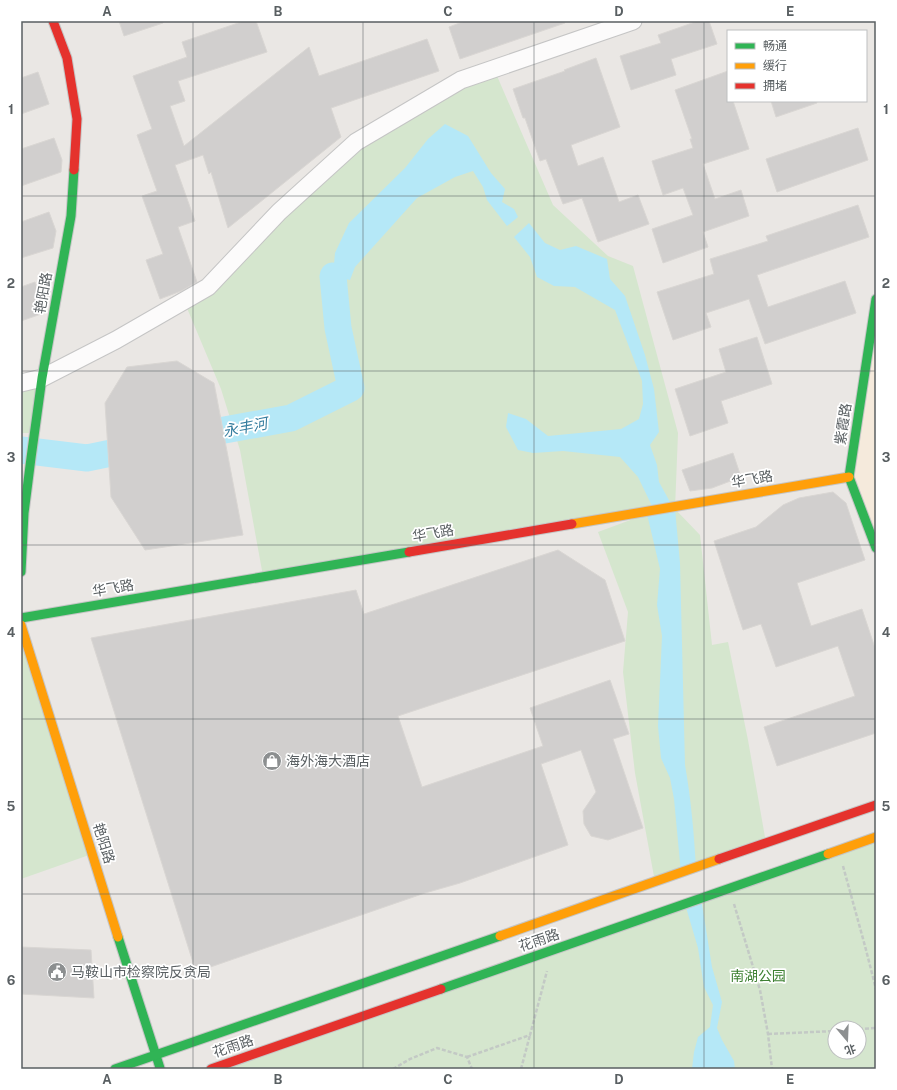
<svg xmlns="http://www.w3.org/2000/svg" width="897" height="1090" font-family="'Public Sans','Noto Sans SC',sans-serif">
<rect width="100%" height="100%" fill="#eae7e4"/>
<path fill="#f5eadc" d="M 876,299 L 876,548 L 849,477 Z"/>
<g fill="#d5e6ce" fill-rule="evenodd">
<path d="M 494,69 L 553,205 L 608,256 L 633,266 L 678,433 L 675,509 L 700,535 L 712,645 L 728,642 L 748,740 L 766,843 L 655,882 L 635,773 L 623,672 L 628,612 L 598,532 L 644,515 L 263,576 L 240,450 L 221,389 L 184,301 L 356,142 Z"/>
<path d="M 42,378 L 35,433 L 21,433 L 21,383 Z"/>
<path d="M 21,625 L 92,854 L 21,879 Z"/>
<path d="M 876,837 L 876,1069 L 211,1069 ZM 835,1028 L 859,1028 L 859,1052 L 835,1052 Z"/>
</g>
<g fill="#b5e8f7">
<path d="M 445,124 L 468,136 L 491,173 L 505,189 L 502,202 L 514,209 L 518,217 L 507,226 L 487,200 L 483,187 L 473,171 L 455,177 L 417,198 L 355,267 L 350,280 L 333,276 L 335,253 L 349,223 L 405,168 L 428,139 Z"/>
<path d="M 529,223 L 545,243 L 560,250 L 576,246 L 607,259 L 610,279 L 625,296 L 645,355 L 654,389 L 659,432 L 650,445 L 657,465 L 659,482 L 670,502 L 652,506 L 638,477 L 620,457 L 563,451 L 533,453 L 518,450 L 506,427 L 508,413 L 526,419 L 548,436 L 621,429 L 639,419 L 643,404 L 642,381 L 615,310 L 575,287 L 554,286 L 537,277 L 530,257 L 514,237 Z"/>
<path d="M 675,509 L 680,563 L 685,765 C 691,799 694,833 696,868 L 681,873 L 674,799 L 670,778 L 661,758 L 658,726 L 662,636 L 657,605 L 660,569 L 647,514 Z"/>
<path d="M 701,898 L 712,967 L 722,1002 L 717,1028 L 722,1040 L 734,1061 L 735,1069 L 692,1069 L 694,1052 L 698,1037 L 710,1027 L 713,1005 L 704,987 L 698,948 L 685,904 Z"/>
</g>
<g fill="none" stroke-linecap="round" stroke-linejoin="round">
<g stroke="#b5e8f7" stroke-width="27">
<path d="M 186,437 L 291,418 L 351,388 L 338,328 L 333,276"/>
<path d="M 21,450 L 87,458 L 145,446"/>
</g>
</g>
<g fill="#d1cfce" stroke="#d9d6d3">
<path d="M 119,21 L 163,21 L 163,23 L 124,36 Z"/>
<path d="M 244,21 L 256,21 L 267,52 L 178,81 L 185,101 L 170,106 L 184,146 L 309,47 L 319,76 L 427,39 L 439,71 L 331,108 L 341,137 L 228,228 L 211,172 L 209,174 L 203,155 L 175,165 L 195,221 L 178,227 L 197,282 L 181,291 L 160,299 L 146,260 L 163,254 L 142,196 L 157,191 L 137,135 L 152,129 L 133,76 L 187,57 L 182,42 Z"/>
<path d="M 465,21 L 564,21 L 565,23 L 460,59 L 449,27 Z"/>
<path d="M 698,21 L 709,21 L 717,44 L 671,59 L 676,75 L 631,90 L 620,56 L 661,43 L 658,35 Z"/>
<path d="M 596,58 L 620,127 L 571,145 L 578,166 L 603,157 L 619,202 L 638,195 L 649,224 L 598,242 L 582,198 L 563,204 L 546,159 L 540,161 L 525,118 L 523,118 L 513,89 L 565,71 L 564,70 Z"/>
<path d="M 728,71 L 728,101 L 733,101 L 749,149 L 703,164 L 715,199 L 741,190 L 749,216 L 703,232 L 708,247 L 663,263 L 652,229 L 693,215 L 683,188 L 663,195 L 652,161 L 693,148 L 690,139 L 692,139 L 675,90 Z"/>
<path d="M 38,72 L 49,104 L 21,114 L 21,78 Z"/>
<path d="M 771,101 L 816,101 L 817,103 L 776,117 Z"/>
<path d="M 858,128 L 868,160 L 777,192 L 766,159 Z"/>
<path d="M 54,138 L 62,160 L 61,172 L 21,186 L 21,149 Z"/>
<path d="M 858,205 L 869,237 L 757,275 L 768,307 L 845,281 L 856,313 L 765,344 L 749,299 L 706,313 L 711,327 L 673,340 L 657,292 L 714,274 L 710,259 L 768,241 L 766,236 Z"/>
<path d="M 49,212 L 56,231 L 53,248 L 21,258 L 21,222 Z"/>
<path d="M 35,282 L 43,303 L 41,314 L 21,321 L 21,287 Z"/>
<path d="M 757,337 L 772,384 L 721,401 L 728,423 L 690,436 L 675,389 L 726,372 L 719,349 Z"/>
<path d="M 177,361 L 214,383 L 243,535 L 145,550 L 111,497 L 105,403 L 127,367 Z"/>
<path d="M 733,453 L 741,477 L 712,488 L 690,491 L 682,470 Z"/>
<path d="M 833,492 L 846,503 L 865,560 L 797,583 L 811,626 L 862,609 L 876,651 L 876,733 L 777,766 L 764,727 L 855,696 L 838,646 L 776,667 L 761,624 L 743,630 L 714,541 L 756,527 L 783,505 L 799,498 Z"/>
<path d="M 558,550 L 605,580 L 625,641 L 398,716 L 422,787 L 543,746 L 530,708 L 610,680 L 629,734 L 613,739 L 643,828 L 608,840 L 591,836 L 584,824 L 583,811 L 596,792 L 581,750 L 541,764 L 568,845 L 460,883 L 425,893 L 196,972 L 91,638 L 356,590 L 364,614 Z"/>
<path d="M 21,947 L 91,950 L 94,998 L 21,994 Z"/>
</g>
<g fill="none" stroke-linecap="round" stroke-linejoin="round">
<g stroke="#c5c5c5" stroke-width="19">
<path id="street" d="M 21,383 L 42,378 L 116,340 L 208,287 L 279,212 L 356,142 L 461,80 L 633,21"/>
</g>
<g stroke="#c5c5c5" stroke-width="11">
<g id="fast">
<path d="M 876,299 L 849,477 L 876,548"/>
<path d="M 21,572 L 24,513 L 31,458 L 42,378 L 71,216 L 74,170"/>
<path d="M 21,618 L 409,552"/>
<path d="M 118,937 L 160,1068"/>
<path d="M 441,989 L 828,854"/>
<path d="M 115,1069 L 500,936"/>
</g>
</g>
<g stroke="#c5c5c5" stroke-width="11">
<g id="slow">
<path d="M 572,524 L 849,477"/>
<path d="M 21,625 L 118,937"/>
<path d="M 828,854 L 876,837"/>
<path d="M 500,936 L 719,859"/>
</g>
</g>
<g stroke="#c5c5c5" stroke-width="11">
<g id="jam">
<path d="M 53,21 L 67,58 L 77,119 L 74,170"/>
<path d="M 409,552 L 572,524"/>
<path d="M 719,859 L 876,805"/>
<path d="M 211,1069 L 441,989"/>
</g>
</g>
<g stroke="#c3c9c5" stroke-width="2.5" stroke-dasharray="4 2" stroke-linecap="butt">
<path d="M 843,866 L 865,946 L 876,989"/>
<path d="M 734,904 L 760,990 L 768,1034 L 772,1069"/>
<path d="M 859,1029 L 876,1028"/>
<path d="M 768,1034 L 835,1031"/>
<path d="M 467,1057 L 530,1035 L 547,971"/>
<path d="M 393,1069 L 410,1059 L 437,1048 L 467,1057 L 472,1069"/>
<path d="M 521,1069 L 530,1035"/>
</g>
<use href="#street" stroke="#fcfbfb" stroke-width="17"/>
<use href="#fast" stroke="#30b455" stroke-width="9"/>
<use href="#slow" stroke="#ff9f0a" stroke-width="9"/>
<use href="#jam" stroke="#e5322d" stroke-width="9"/>
</g>
<path fill="none" stroke="#595f62" stroke-width="1" stroke-opacity="0.55" d="M 193,21 L 193,1069M 363,21 L 363,1069M 534,21 L 534,1069M 704,21 L 704,1069M 21,196 L 876,196M 21,371 L 876,371M 21,545 L 876,545M 21,719 L 876,719M 21,894 L 876,894"/>
<defs>
<g id="shop-disc" transform="scale(1)"><circle r="9.5" fill="#8c8f90" stroke="#fff"/><path d="M-5-2.5h2.3a2.7 3.5 0 0 1 5.4 0H5L5.5 6h-11ZM-1.5-2.5h3a1.5 2.3 0 0 0-3 0Z" fill="#fff"/></g>
<g id="civic-disc" transform="scale(1)"><circle r="9.5" fill="#8c8f90" stroke="#fff"/><path d="M-.6-6.5H3V-4.5H.6V-3L4-1V1h2V6H-6V1h2V-1L-.6-3ZM-1.2 2.5V6h2.4V2.5Z" fill="#fff"/></g>
</defs>
<g fill-rule="evenodd">
<use href="#shop-disc" x="272" y="761"/>
<use href="#civic-disc" x="57" y="972"/>
</g>
<g text-anchor="middle" dominant-baseline="central" stroke-width="3.5" stroke-linejoin="round" paint-order="stroke">
<g font-size="14" fill="#595f62" stroke="#fff">
<text transform="translate(43 293) rotate(-80)">艳阳路</text>
<text transform="translate(843 424) rotate(-81)">紫霞路</text>
<text transform="translate(752 479) rotate(-10)">华飞路</text>
<text transform="translate(433 533) rotate(-10)">华飞路</text>
<text transform="translate(113 588) rotate(-10)">华飞路</text>
<text transform="translate(104 843) rotate(73)">艳阳路</text>
<text transform="translate(539 940) rotate(-19)">花雨路</text>
<text transform="translate(233 1046) rotate(-19)">花雨路</text>
</g>
<g font-size="14" fill="#595f62" stroke="#fff" text-anchor="start">
<text x="286" y="761">海外海大酒店</text>
<text x="71" y="972">马鞍山市检察院反贪局</text>
</g>
<g font-size="14" fill="#3e8032" stroke="#fff">
<text x="758" y="976">南湖公园</text>
</g>
<g font-size="15" font-style="italic" fill="#377e9f" stroke="#fff">
<text transform="translate(245 427) rotate(-11)">永丰河</text>
</g>
</g>
<rect width="897" height="1090" fill="none" stroke="#ffffff" stroke-width="44"/>
<rect x="727" y="30" width="140" height="72" fill="#ffffff" stroke="#bdbfc0"/>
<rect x="735" y="43" width="20" height="6" fill="#30b455" stroke="#bdbfc0"/>
<text x="763" y="50" font-size="12" fill="#595f62">畅通</text>
<rect x="735" y="63" width="20" height="6" fill="#ff9f0a" stroke="#bdbfc0"/>
<text x="763" y="70" font-size="12" fill="#595f62">缓行</text>
<rect x="735" y="83" width="20" height="6" fill="#e5322d" stroke="#bdbfc0"/>
<text x="763" y="90" font-size="12" fill="#595f62">拥堵</text>
<g transform="translate(847 1040) rotate(161)"><circle r="19" fill="#ffffff" stroke="#bdbfc0"/>
<path d="M0-3L7 15L0 10L-7 15Z" fill="#8c8f90"/>
<text y="-6" font-size="11" font-weight="bold" text-anchor="middle" fill="#595f62">北</text>
</g>
<rect x="22" y="22" width="853" height="1046" fill="none" stroke="#595f62" stroke-width="1.5"/>
<g font-size="13" text-anchor="middle" font-weight="bold" fill="#595f62">
<text x="107" y="16">A</text>
<text x="278" y="16">B</text>
<text x="448" y="16">C</text>
<text x="619" y="16">D</text>
<text x="790" y="16">E</text>
<text x="11" y="114">1</text>
<text x="886" y="114">1</text>
<text x="11" y="288">2</text>
<text x="886" y="288">2</text>
<text x="11" y="462">3</text>
<text x="886" y="462">3</text>
<text x="11" y="637">4</text>
<text x="886" y="637">4</text>
<text x="11" y="811">5</text>
<text x="886" y="811">5</text>
<text x="11" y="985">6</text>
<text x="886" y="985">6</text>
<text x="107" y="1084">A</text>
<text x="278" y="1084">B</text>
<text x="448" y="1084">C</text>
<text x="619" y="1084">D</text>
<text x="790" y="1084">E</text>
</g>
</svg>
